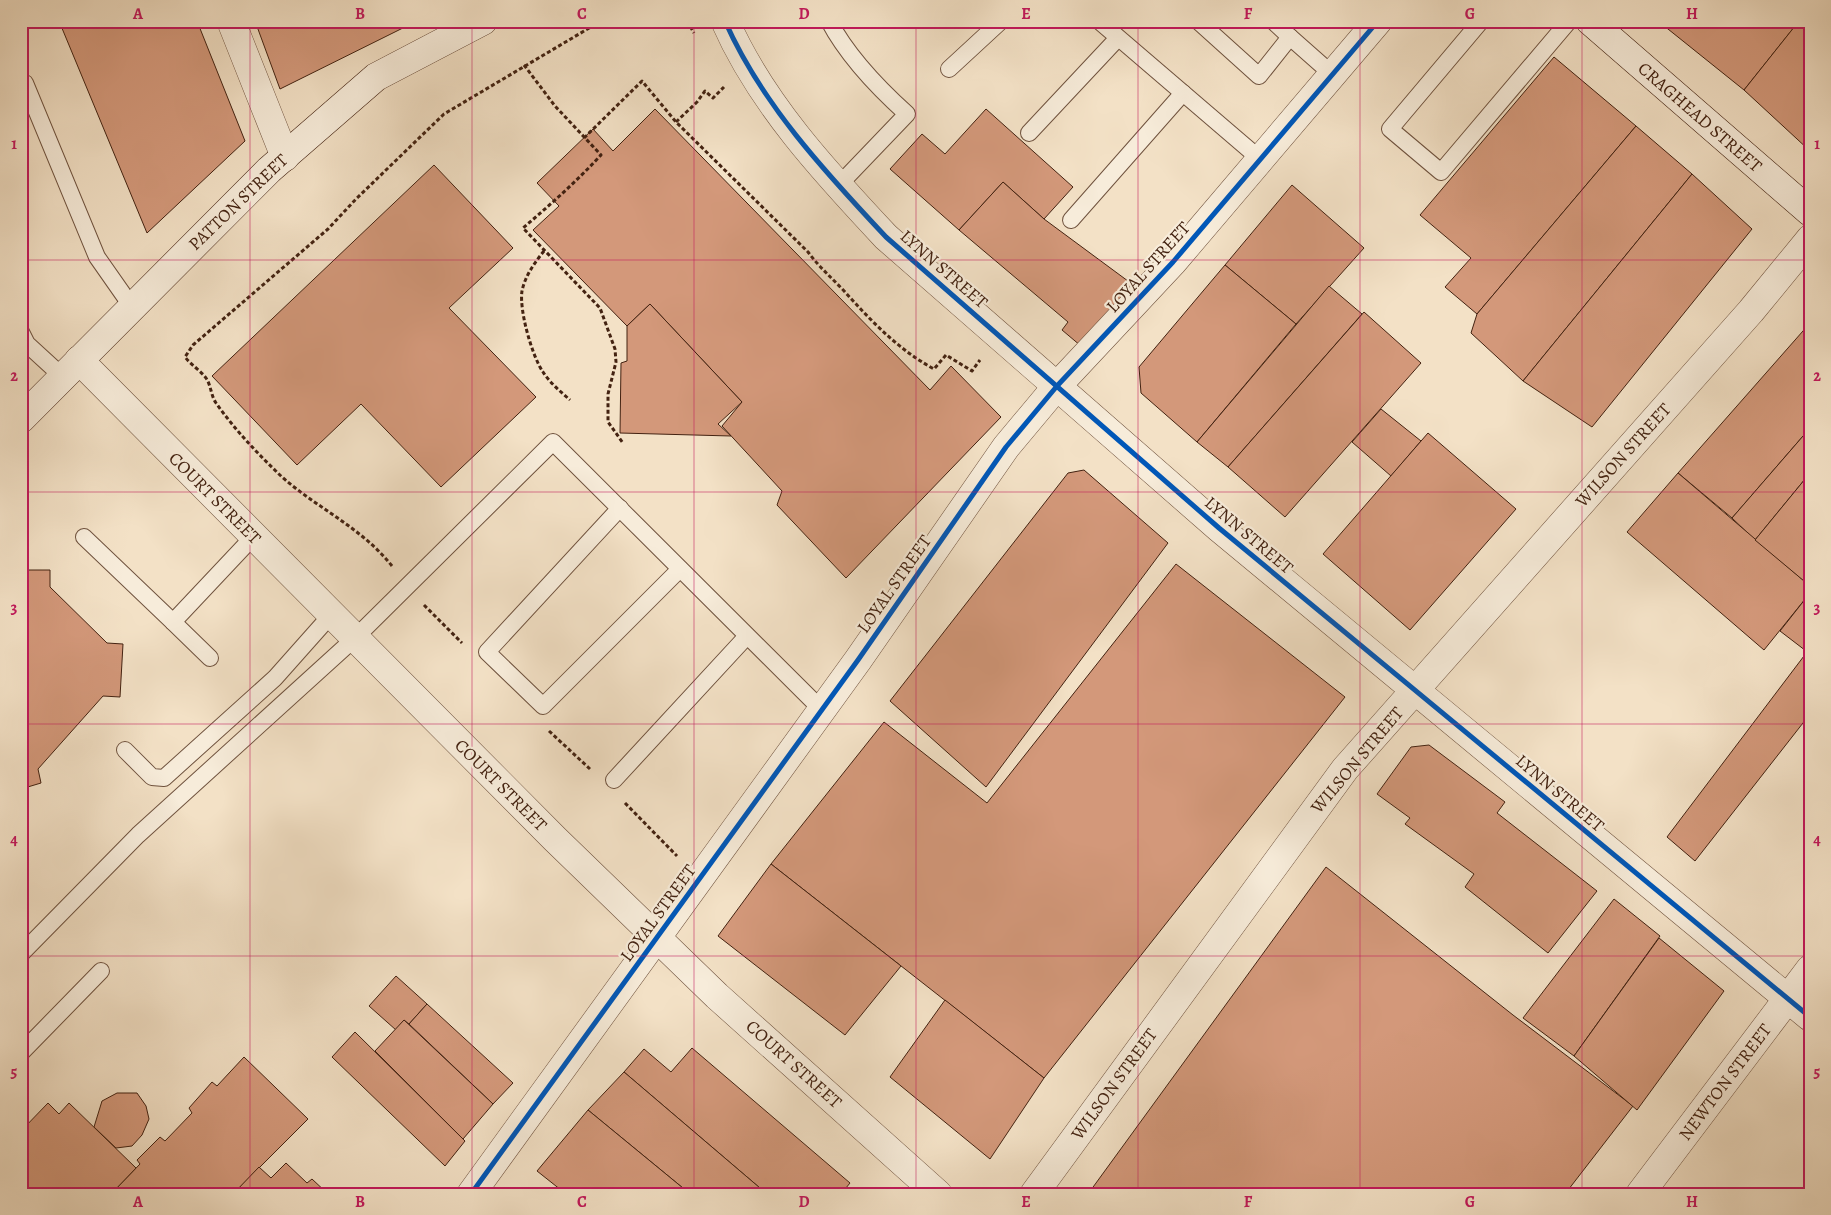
<svg xmlns="http://www.w3.org/2000/svg" width="1831" height="1215" font-family="Alegreya,serif">
<rect width="100%" height="100%" fill="#f3e1c6"/>
<filter id="stains"><feTurbulence type="fractalNoise" baseFrequency=".004" numOctaves="4"/><feColorMatrix values="0 0 0 0 .2 0 0 0 0 .09 0 0 0 0 .02 0 0 0 .5 -.17"/></filter>
<radialGradient id="worn" r=".72"><stop offset=".6" stop-color="#630" stop-opacity="0"/><stop offset="1" stop-color="#630" stop-opacity=".3"/></radialGradient>
<g fill="#d3987a" stroke="#432211">
<path d="M 59,21 L 197,21 L 245,141 L 147,233 Z"/>
<path d="M 255,21 L 417,21 L 280,89 Z"/>
<path d="M 1658,21 L 1799,21 L 1744,90 Z"/>
<path d="M 1799,21 L 1810,21 L 1810,151 L 1744,90 Z"/>
<path d="M 1554,57 L 1636,126 L 1477,314 L 1445,287 L 1471,258 L 1420,215 Z"/>
<path d="M 655,109 L 930,390 L 951,366 L 1001,417 L 846,578 L 777,505 L 782,491 L 722,426 L 742,402 L 650,304 L 627,326 L 533,230 L 559,206 L 537,183 L 593,129 L 613,151 Z"/>
<path d="M 986,109 L 1073,187 L 1044,219 L 1003,182 L 959,230 L 890,169 L 922,134 L 945,154 Z"/>
<path d="M 1636,126 L 1692,174 L 1523,381 L 1471,333 L 1477,314 Z"/>
<path d="M 434,165 L 513,248 L 449,308 L 536,397 L 441,487 L 361,404 L 297,465 L 212,376 Z"/>
<path d="M 1692,174 L 1752,229 L 1592,427 L 1523,381 Z"/>
<path d="M 1003,182 L 1044,219 L 1132,284 L 1081,346 L 1062,330 L 1068,322 L 959,230 Z"/>
<path d="M 1292,185 L 1364,248 L 1296,324 L 1225,265 Z"/>
<path d="M 1225,265 L 1296,324 L 1197,442 L 1141,393 L 1139,367 Z"/>
<path d="M 1329,286 L 1362,314 L 1228,467 L 1197,442 Z"/>
<path d="M 650,304 L 742,402 L 718,424 L 731,436 L 620,433 L 621,363 L 627,361 L 627,326 Z"/>
<path d="M 1364,312 L 1421,363 L 1285,517 L 1228,467 Z"/>
<path d="M 1810,323 L 1810,428 L 1732,518 L 1678,473 Z"/>
<path d="M 1381,409 L 1421,441 L 1391,476 L 1352,442 Z"/>
<path d="M 1810,428 L 1810,473 L 1755,540 L 1732,518 Z"/>
<path d="M 1428,433 L 1516,509 L 1410,630 L 1323,554 Z"/>
<path d="M 1084,470 L 1168,543 L 986,787 L 890,701 L 1068,473 Z"/>
<path d="M 1678,473 L 1810,586 L 1810,593 L 1764,650 L 1627,532 Z"/>
<path d="M 1810,473 L 1810,586 L 1755,540 Z"/>
<path d="M 1176,564 L 1345,697 L 1044,1078 L 771,864 L 884,722 L 987,803 Z"/>
<path d="M 21,570 L 50,570 L 50,587 L 107,643 L 123,644 L 120,697 L 103,696 L 38,769 L 41,783 L 21,789 Z"/>
<path d="M 1810,593 L 1810,654 L 1780,631 Z"/>
<path d="M 1807,652 L 1810,654 L 1810,714 L 1695,861 L 1667,837 Z"/>
<path d="M 1429,745 L 1505,802 L 1497,813 L 1597,891 L 1548,953 L 1465,887 L 1474,874 L 1405,824 L 1410,818 L 1377,794 L 1411,747 Z"/>
<path d="M 771,864 L 901,966 L 845,1035 L 718,936 Z"/>
<path d="M 1326,867 L 1513,1015 L 1633,1106 L 1565,1194 L 1088,1194 Z"/>
<path d="M 1614,899 L 1660,936 L 1574,1056 L 1523,1018 Z"/>
<path d="M 1659,938 L 1724,991 L 1637,1110 L 1574,1056 Z"/>
<path d="M 396,976 L 427,1004 L 409,1024 L 404,1020 L 396,1030 L 369,1006 Z"/>
<path d="M 945,1000 L 1044,1078 L 990,1159 L 890,1077 Z"/>
<path d="M 427,1004 L 513,1083 L 493,1104 L 409,1024 Z"/>
<path d="M 404,1020 L 493,1104 L 463,1139 L 375,1051 Z"/>
<path d="M 355,1032 L 465,1141 L 445,1166 L 332,1057 Z"/>
<path d="M 692,1048 L 850,1183 L 841,1194 L 767,1194 L 624,1072 L 644,1049 L 671,1072 Z"/>
<path d="M 244,1057 L 308,1119 L 233,1194 L 111,1194 L 140,1164 L 137,1160 L 160,1137 L 165,1141 L 192,1113 L 189,1108 L 212,1082 L 217,1086 Z"/>
<path d="M 624,1072 L 767,1194 L 705,1194 L 697,1188 L 689,1193 L 588,1110 Z"/>
<path d="M 117,1093 L 137,1093 L 146,1106 L 149,1119 L 142,1135 L 132,1146 L 116,1148 L 94,1127 L 102,1101 Z"/>
<path d="M 48,1103 L 59,1114 L 69,1103 L 136,1168 L 111,1194 L 31,1194 L 21,1184 L 21,1131 Z"/>
<path d="M 588,1110 L 689,1193 L 688,1194 L 566,1194 L 537,1171 Z"/>
<path d="M 286,1163 L 307,1183 L 312,1179 L 328,1194 L 233,1194 L 259,1167 L 271,1178 Z"/>
</g>
<g fill="none" stroke-linecap="round" stroke-linejoin="round">
<g stroke="#6f523e" stroke-width="18">
<g id="service">
<path d="M 829,21 C 848,57 877,87 907,114 L 838,186"/>
<path d="M 1099,21 L 1260,159"/>
<path d="M 1198,21 L 1259,76 L 1290,37 L 1333,75"/>
<path d="M 1273,21 L 1290,37"/>
<path d="M 1481,21 L 1390,129 L 1441,172 L 1569,21"/>
<path d="M 949,69 L 1001,21"/>
<path d="M 25,83 L 97,257 L 132,307"/>
<path d="M 1029,133 L 1118,38"/>
<path d="M 1071,220 L 1183,93"/>
<path d="M 21,332 L 27,344 L 63,377"/>
<path d="M 620,508 L 487,652 L 543,706 L 680,569"/>
<path d="M 84,537 L 173,622 L 254,536"/>
<path d="M 173,622 L 210,658"/>
<path d="M 125,750 L 152,777 L 164,778 L 275,678 L 331,615"/>
<path d="M 614,780 L 747,636"/>
<path d="M 21,954 L 138,835 L 355,638 L 553,442 L 822,710"/>
<path d="M 21,1053 L 101,971"/>
</g>
</g>
<g stroke="#6f523e" stroke-width="29">
<g id="minor">
<path d="M 231,21 L 285,157"/>
<path d="M 725,21 C 761,103 825,172 886,237 L 1219,528 L 1810,1017"/>
<path d="M 79,360 L 555,839 L 717,996 L 938,1194"/>
<path d="M 471,1194 L 858,660 L 1006,447 L 1057,386 L 1173,262 L 1378,21"/>
<path d="M 1640,1194 L 1810,969"/>
</g>
</g>
<g stroke="#6f523e" stroke-width="29">
<path id="tertiary" d="M 1034,1194 L 1345,769 L 1751,311 L 1810,239"/>
</g>
<g stroke="#432211" stroke-width="29">
<g id="secondary">
<path d="M 1590,21 L 1810,212"/>
<path d="M 21,419 L 269,170 L 376,77 L 483,21"/>
</g>
</g>
<g stroke="#432211" stroke-width="3" stroke-dasharray="4 2.5" stroke-linecap="butt">
<path d="M 687,21 L 694,33"/>
<path d="M 524,65 L 555,106 L 601,155 C 577,181 550,205 523,228 L 600,308 L 615,349 L 616,362 L 608,394 L 608,422 L 623,443"/>
<path d="M 676,122 L 697,102 L 705,91 L 713,98 L 724,87"/>
<path d="M 584,138 L 642,81 L 676,122 L 808,252 C 819,267 832,278 845,292 C 872,322 899,350 934,369 L 946,355 L 972,371 L 980,360"/>
<path d="M 544,251 C 535,262 525,276 522,291 C 519,310 532,356 543,372 C 550,383 560,391 570,400"/>
<path d="M 392,566 C 362,528 317,508 282,477 C 258,454 235,430 216,403 C 211,396 211,385 206,378 C 200,370 191,365 185,357 L 193,345 L 328,229 L 356,199 L 444,114 L 601,21"/>
<path d="M 424,605 L 462,643"/>
<path d="M 549,731 L 590,769"/>
<path d="M 625,803 L 677,856"/>
</g>
<use href="#service" stroke="#f7ecda" stroke-width="16"/>
<use href="#minor" stroke="#f7ecda" stroke-width="28"/>
<use href="#tertiary" stroke="#f7ecda" stroke-width="28"/>
<use href="#secondary" stroke="#f7ecda" stroke-width="28"/>
<g stroke="#f7ecda" stroke-width="8">
<g id="cycleway">
<path d="M 725,21 C 761,103 825,172 886,237 L 1219,528 L 1810,1017"/>
<path d="M 471,1194 L 858,660 L 1006,447 L 1057,386 L 1173,262 L 1378,21"/>
</g>
</g>
<use href="#cycleway" stroke="#0057b8" stroke-width="5"/>
</g>
<path fill="none" stroke="#c2185b" stroke-width="1" stroke-opacity="0.55" d="M 250,21 L 250,1194M 472,21 L 472,1194M 694,21 L 694,1194M 916,21 L 916,1194M 1138,21 L 1138,1194M 1360,21 L 1360,1194M 1582,21 L 1582,1194M 21,260 L 1810,260M 21,492 L 1810,492M 21,724 L 1810,724M 21,956 L 1810,956"/>
<g text-anchor="middle" dominant-baseline="central" stroke-width="4.5" stroke-linejoin="round" paint-order="stroke">
<g font-size="18" fill="#432211" stroke="#f7ecda">
<text transform="translate(1700 117) rotate(41)">CRAGHEAD STREET</text>
<text transform="translate(238 202) rotate(-44)">PATTON STREET</text>
<text transform="translate(1148 267) rotate(-48)">LOYAL STREET</text>
<text transform="translate(944 269) rotate(41)">LYNN STREET</text>
<text transform="translate(1623 455) rotate(-48)">WILSON STREET</text>
<text transform="translate(215 498) rotate(45)">COURT STREET</text>
<text transform="translate(1249 535) rotate(40)">LYNN STREET</text>
<text transform="translate(894 584) rotate(-55)">LOYAL STREET</text>
<text transform="translate(1357 760) rotate(-50)">WILSON STREET</text>
<text transform="translate(501 785) rotate(45)">COURT STREET</text>
<text transform="translate(1560 793) rotate(40)">LYNN STREET</text>
<text transform="translate(658 913) rotate(-54)">LOYAL STREET</text>
<text transform="translate(794 1064) rotate(42)">COURT STREET</text>
<text transform="translate(1725 1082) rotate(-53)">NEWTON STREET</text>
<text transform="translate(1114 1084) rotate(-54)">WILSON STREET</text>
</g>
</g>
<rect width="1831" height="1215" fill="none" stroke="#f3e1c6" stroke-width="55"/>
<rect x="28" y="28" width="1776" height="1160" fill="none" stroke="#c2185b" stroke-width="2"/>
<g font-size="16" text-anchor="middle" font-weight="bold" fill="#c2185b">
<text x="138" y="19">A</text>
<text x="360" y="19">B</text>
<text x="582" y="19">C</text>
<text x="804" y="19">D</text>
<text x="1026" y="19">E</text>
<text x="1248" y="19">F</text>
<text x="1470" y="19">G</text>
<text x="1692" y="19">H</text>
<text x="14" y="149">1</text>
<text x="1817" y="149">1</text>
<text x="14" y="381">2</text>
<text x="1817" y="381">2</text>
<text x="14" y="613">3</text>
<text x="1817" y="613">3</text>
<text x="14" y="845">4</text>
<text x="1817" y="845">4</text>
<text x="14" y="1077">5</text>
<text x="1817" y="1077">5</text>
<text x="138" y="1207">A</text>
<text x="360" y="1207">B</text>
<text x="582" y="1207">C</text>
<text x="804" y="1207">D</text>
<text x="1026" y="1207">E</text>
<text x="1248" y="1207">F</text>
<text x="1470" y="1207">G</text>
<text x="1692" y="1207">H</text>
</g>
<rect width="100%" height="100%" filter="url(#stains)"/>
<rect width="100%" height="100%" fill="url(#worn)"/>
</svg>
